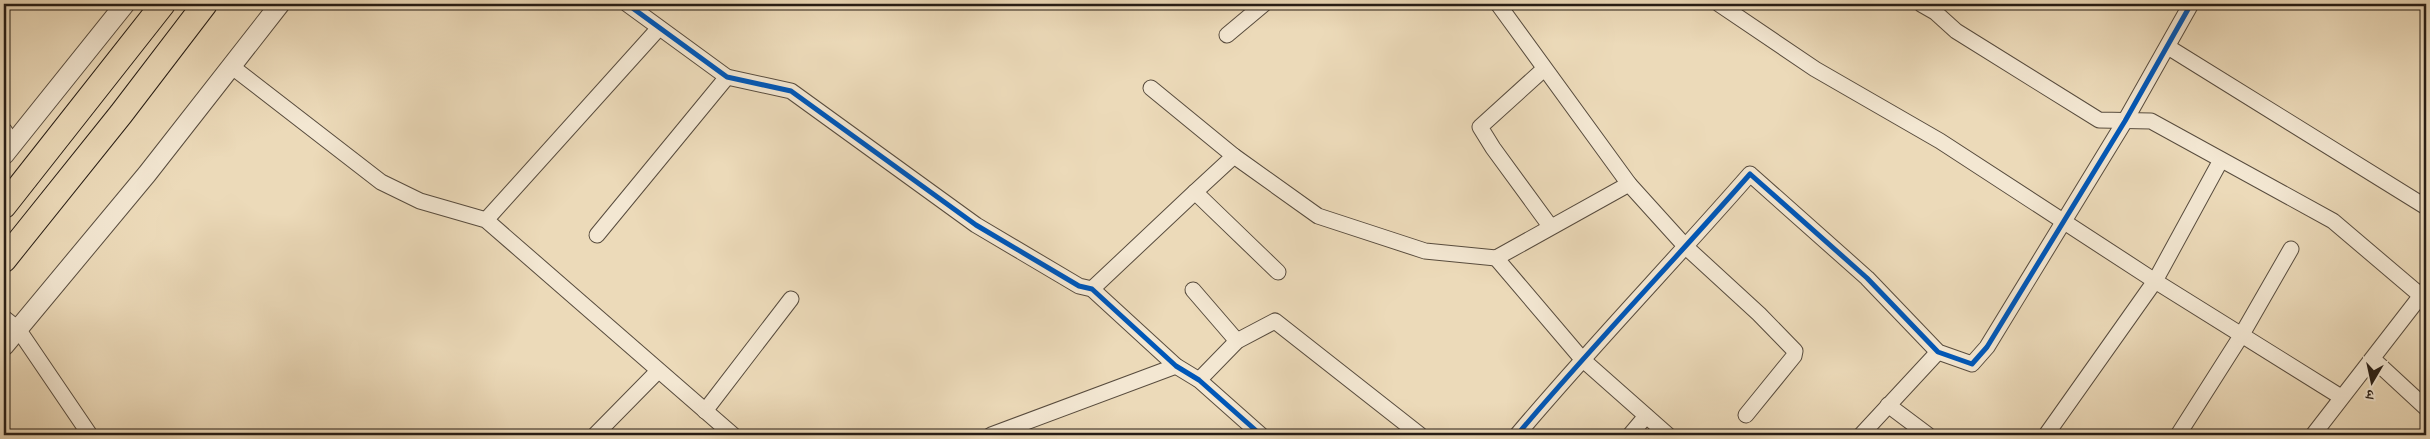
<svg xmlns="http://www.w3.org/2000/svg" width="2430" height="439" font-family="'IM FELL English','Noto Serif Devanagari',serif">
<rect width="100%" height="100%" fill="#ecdab9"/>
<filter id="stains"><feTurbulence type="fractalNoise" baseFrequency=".004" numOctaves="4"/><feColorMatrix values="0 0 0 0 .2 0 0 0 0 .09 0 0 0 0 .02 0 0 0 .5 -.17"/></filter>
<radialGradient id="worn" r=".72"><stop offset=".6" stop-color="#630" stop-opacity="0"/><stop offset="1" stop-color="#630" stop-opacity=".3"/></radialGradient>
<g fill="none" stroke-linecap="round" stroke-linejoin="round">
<g stroke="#584c3e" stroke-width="17">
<g id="minor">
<path d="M 627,4 L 727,77 L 791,91 L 976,225 L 1079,286 L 1092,289 L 1176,366 L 1199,380 L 1261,435"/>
<path d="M 1498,4 L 1629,184 L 1686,247 L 1759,314 L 1795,351 L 1794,356 L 1746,415"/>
<path d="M 1719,4 L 1815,69 L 1940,141 L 2155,281 L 2341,397"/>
<path d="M 1921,4 L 1935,12 L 1956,31 L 2099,120 L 2151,121 L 2333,221 L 2426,300"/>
<path d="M 1227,35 L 1264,4"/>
<path d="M 2168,47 L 2426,207"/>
<path d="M 231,66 L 381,182 L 420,201 L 486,220 L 733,435"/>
<path d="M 1544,69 L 1480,127 L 1493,148 L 1550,226"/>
<path d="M 1151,88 L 1234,156 L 1318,216 L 1425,251 L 1496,258 L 1629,184"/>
<path d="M 4,130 L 13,144"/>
<path d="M 1195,192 L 1234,156"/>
<path d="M 486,220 L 659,28"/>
<path d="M 597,235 L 727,77"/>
<path d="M 1496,258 L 1582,359 L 1668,435"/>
<path d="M 1092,289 L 1195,192 L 1278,272"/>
<path d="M 1193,290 L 1237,341"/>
<path d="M 4,318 L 18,329 L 90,435"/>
<path d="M 2373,359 L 2426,408"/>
<path d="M 1199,380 L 1237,341 L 1275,321 L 1420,435"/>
<path d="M 1888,405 L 1928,435"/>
<path d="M 705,411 L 791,299"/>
<path d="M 595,435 L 658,371"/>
<path d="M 991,435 L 1176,366"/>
<path d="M 1517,435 C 1592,346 1673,262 1750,174 L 1867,278 L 1938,352 L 1972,364 L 1987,347 L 2125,121 L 2191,4"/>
<path d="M 1630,435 L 1646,416"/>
<path d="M 1861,435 L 1938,352"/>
<path d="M 2046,435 L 2155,281 L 2221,160"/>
<path d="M 2178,435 L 2241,336 L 2291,249"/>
<path d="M 2313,435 L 2426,289"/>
</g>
</g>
<g stroke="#584c3e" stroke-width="21">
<g id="tertiary">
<path d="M 4,155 L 125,4"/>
<path d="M 4,346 L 147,174 L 280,4"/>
</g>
</g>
<g stroke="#271d15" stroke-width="26">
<g id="trunk">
<path d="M 4,206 L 163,4"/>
<path d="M 4,260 L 121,114 L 205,4"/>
</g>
</g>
<use href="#minor" stroke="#f3e7d2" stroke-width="15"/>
<use href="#tertiary" stroke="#f3e7d2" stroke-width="19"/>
<use href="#trunk" stroke="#ecdab9" stroke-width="24"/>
<g stroke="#f3e7d2" stroke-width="8">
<g id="cycleway">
<path d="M 627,4 L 727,77 L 791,91 L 976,225 L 1079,286 L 1092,289 L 1176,366 L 1199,380 L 1261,435"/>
<path d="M 1517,435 C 1592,346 1673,262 1750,174 L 1867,278 L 1938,352 L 1972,364 L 1987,347 L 2125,121 L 2191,4"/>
</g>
</g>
<use href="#cycleway" stroke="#0057b8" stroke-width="5"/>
</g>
<rect width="2430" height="439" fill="none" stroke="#ecdab9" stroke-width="20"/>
<rect x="5" y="5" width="2420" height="429" fill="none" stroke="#271d15" stroke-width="2.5"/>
<rect x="10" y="10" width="2410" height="419" fill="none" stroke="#271d15"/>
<g transform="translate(2372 382) rotate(189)" stroke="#f3e7d2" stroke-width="4" paint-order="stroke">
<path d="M0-4L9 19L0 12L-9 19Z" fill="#271d15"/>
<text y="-8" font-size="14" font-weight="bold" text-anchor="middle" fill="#271d15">उ</text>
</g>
<rect width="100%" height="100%" filter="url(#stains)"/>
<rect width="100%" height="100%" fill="url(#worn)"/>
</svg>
